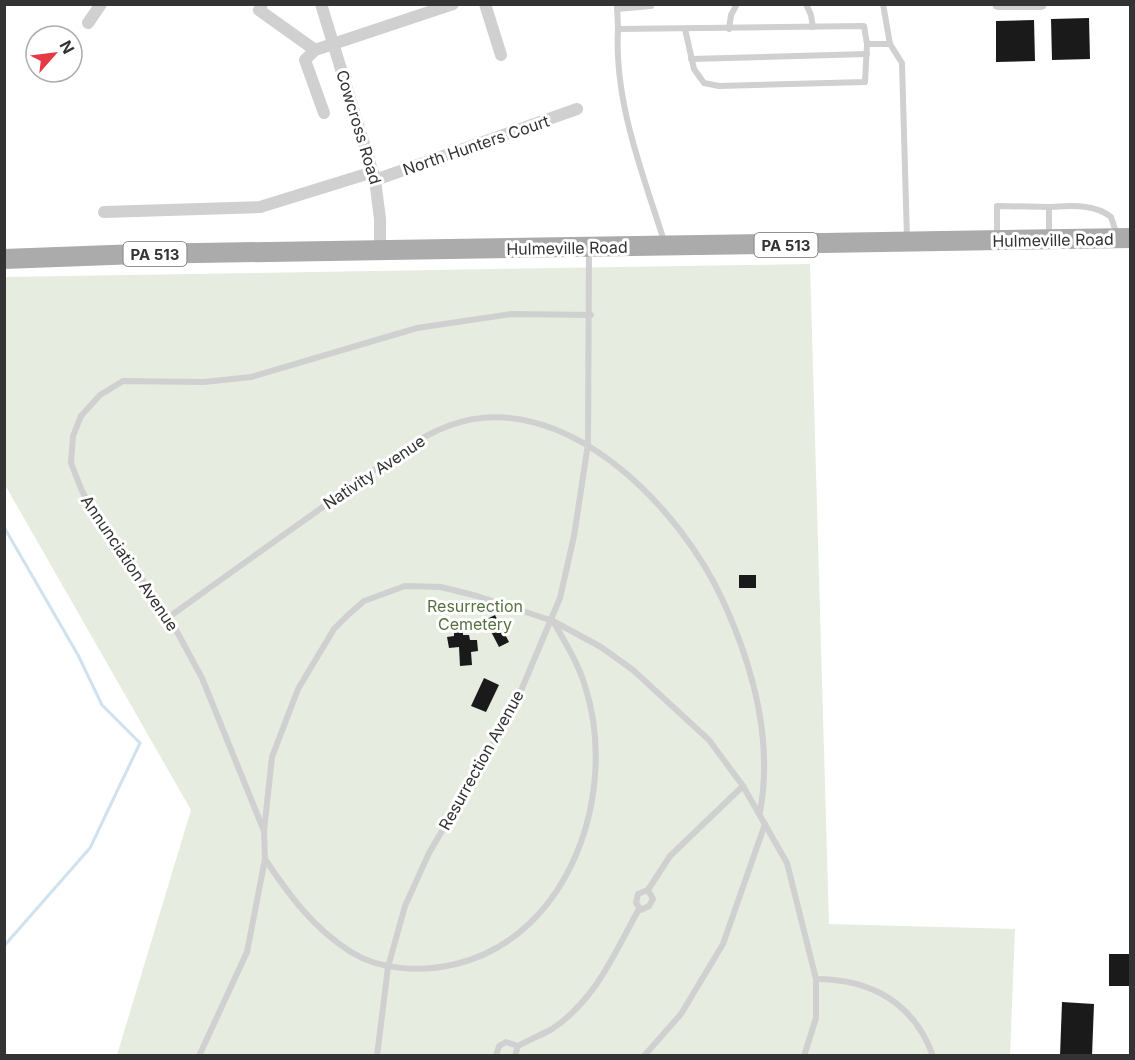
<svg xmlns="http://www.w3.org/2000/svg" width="1135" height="1060" font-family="Inter,sans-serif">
<rect width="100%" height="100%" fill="#fff"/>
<path fill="#e6ecdf" d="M 810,264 L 829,924 L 1015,929 L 1010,1055 L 117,1055 L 191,810 L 5,485 L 4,277 Z"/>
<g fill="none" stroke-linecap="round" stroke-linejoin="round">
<path stroke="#cfe2ee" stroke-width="3" d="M 4,527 L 78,655 L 102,705 L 140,743 L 90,848 L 4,946"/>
</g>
<g fill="#1a1a1a">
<path d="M 1089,18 L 1090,59 L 1052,60 L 1051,19 Z"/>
<path d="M 1034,20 L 1035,61 L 996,62 L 996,21 Z"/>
<rect x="739" y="575" width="17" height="13"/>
<path d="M 495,615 L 509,642 L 499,647 L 485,620 Z"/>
<path d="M 463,628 L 463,635 L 469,635 L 470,640 L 477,640 L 478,651 L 471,652 L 472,665 L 460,666 L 459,647 L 449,648 L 447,637 L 454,636 L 454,629 Z"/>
<path d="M 484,678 L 499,685 L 486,712 L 471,706 Z"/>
<rect x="1109" y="954" width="22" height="32"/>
<path d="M 1062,1002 L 1094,1004 L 1092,1056 L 1060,1056 Z"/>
</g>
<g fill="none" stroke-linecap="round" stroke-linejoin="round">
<g stroke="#d0d0d0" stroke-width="6">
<path d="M 617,4 L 618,29 L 864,26 L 867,44 L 890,44"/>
<path d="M 806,4 L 811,15 L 813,27"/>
<path d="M 883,4 L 890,44 L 902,63 L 907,239"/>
<path d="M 617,9 L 651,6"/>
<path d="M 618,29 C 614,103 643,174 665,244"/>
<path d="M 685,29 L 694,69 L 704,83 L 719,86 L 865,82 L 867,44"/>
<path d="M 729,29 L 731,15 L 737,4"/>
<path d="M 691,59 L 867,54"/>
<path d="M 1049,207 C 1069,206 1094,203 1111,217 L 1117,235"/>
<path d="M 997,238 L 997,206 L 1049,207 L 1049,236"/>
<path d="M 169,617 C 226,576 283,535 340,495 C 374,471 409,441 448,426 C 563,383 682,509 724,603 C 753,667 773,742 760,812"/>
<path d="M 264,831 L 202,678 L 169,617 L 95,514 L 82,491 L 71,463 L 73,436 L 81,416 L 100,395 L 123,381 L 204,382 L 251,377 L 417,328 L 512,314 L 591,315"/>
<path d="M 265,859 C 289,895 313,928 351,952 C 381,971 423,972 456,964 C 571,936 619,791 585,686 C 578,663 565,642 553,621"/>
<path d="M 648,890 L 653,899 L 649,906 L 641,910 L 636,903 L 638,894 L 648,890 L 670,856 L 743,786"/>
<path d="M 816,979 C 871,979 914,1003 933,1056"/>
<path d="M 199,1056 L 247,952 L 265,859 L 264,831 L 272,757 L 298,689 L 334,629 L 348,615 L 364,601 L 405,586 L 441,587 L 477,596 L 553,621 L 601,647 L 633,670 L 709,740 L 743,786 L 787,863 L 816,979 L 816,1018 L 804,1056"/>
<path d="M 377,1056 L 388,967 L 405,906 L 429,853 L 512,712 L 560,598 L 574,536 L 588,444 L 589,249"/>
<path d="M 496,1056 L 499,1046 L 506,1042 L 518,1046"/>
<path d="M 515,1056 L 518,1046 C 529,1040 541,1035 552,1029 C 596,1000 615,952 639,909"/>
<path d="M 644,1056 L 681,1014 L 723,944 L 765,824"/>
</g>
<g stroke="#d0d0d0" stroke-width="12">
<path d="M 262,4 L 259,10 L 315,50 L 453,4"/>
<path d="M 321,4 L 375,180 L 380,219 L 380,252"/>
<path d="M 485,4 L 501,55"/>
<path d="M 998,4 L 1041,4"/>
<path d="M 88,23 L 101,4"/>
<path d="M 315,50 L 305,60 L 324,113"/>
<path d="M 375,180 L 577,109"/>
<path d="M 104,212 L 260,207 L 373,172"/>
</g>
<path stroke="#ababab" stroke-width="20" d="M 4,259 L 138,254 L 1130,238"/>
</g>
<g text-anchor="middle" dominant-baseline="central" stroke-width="6" stroke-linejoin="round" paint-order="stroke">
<g fill="#fff" stroke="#707070" stroke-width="1.5">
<rect x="754.5" y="233" width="63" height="24" rx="4.5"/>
<rect x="123.5" y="242" width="63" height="24" rx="4.5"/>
</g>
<g font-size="15" font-weight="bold" fill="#333">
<text x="786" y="245">PA 513</text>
<text x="155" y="254">PA 513</text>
</g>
<g font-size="16" fill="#333" stroke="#fff">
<text transform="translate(359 127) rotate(73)">Cowcross Road</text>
<text transform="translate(476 145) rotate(-19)">North Hunters Court</text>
<text transform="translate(1053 240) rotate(-1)">Hulmeville Road</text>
<text transform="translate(567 248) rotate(-1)">Hulmeville Road</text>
<text transform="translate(374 472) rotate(-34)">Nativity Avenue</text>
<text transform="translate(130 563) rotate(56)">Annunciation Avenue</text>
<text transform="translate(481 760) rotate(-61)">Resurrection Avenue</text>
</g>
<g font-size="16" fill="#56703f" stroke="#fff">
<text x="475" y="606">Resurrection<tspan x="475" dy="18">Cemetery</tspan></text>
</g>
</g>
<rect width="1135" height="1060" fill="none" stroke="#333333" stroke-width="12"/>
<g transform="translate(54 54) rotate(62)"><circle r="28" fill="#ffffff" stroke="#adadad" stroke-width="1.5"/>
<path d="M0-4.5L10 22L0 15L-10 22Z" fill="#e63946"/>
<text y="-9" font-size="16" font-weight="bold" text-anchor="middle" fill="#333333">N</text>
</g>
</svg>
